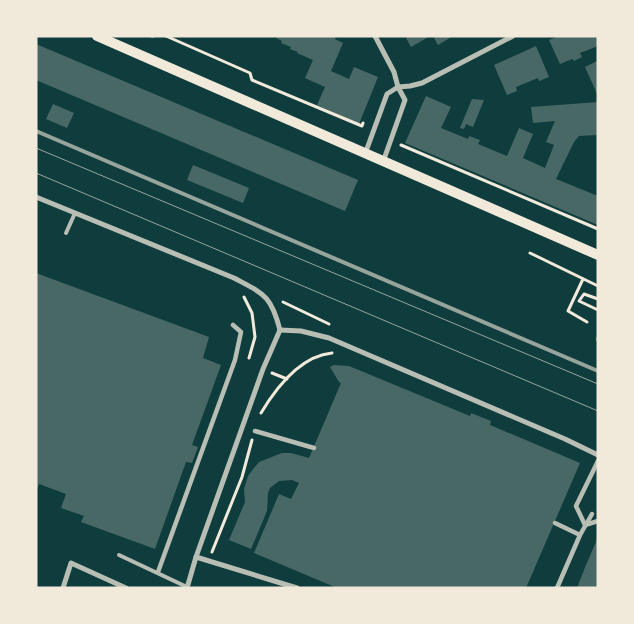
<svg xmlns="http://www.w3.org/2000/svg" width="634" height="624" font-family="'Space Grotesk',sans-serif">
<rect width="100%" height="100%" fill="#0f3d3e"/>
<g fill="#486865">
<path d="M 277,36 L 336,36 L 335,39 L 343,43 L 331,71 L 349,79 L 354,67 L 378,77 L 359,124 L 317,105 L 325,87 L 305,78 L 313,60 L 297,53 L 298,52 L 290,49 L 291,47 L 281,43 L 282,41 L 276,38 Z"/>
<path d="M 405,36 L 430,36 L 411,47 Z"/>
<path d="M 433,36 L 453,36 L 438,45 Z"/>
<path d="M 559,36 L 597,36 L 598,46 L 580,53 L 582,57 L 574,61 L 572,59 L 560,64 L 549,40 Z"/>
<path d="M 36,44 L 358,180 L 345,211 L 36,80 Z"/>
<path d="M 536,46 L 549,77 L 539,81 L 538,78 L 516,87 L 517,91 L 507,95 L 494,65 Z"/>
<path d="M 597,61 L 598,64 L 598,96 L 585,67 Z"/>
<path d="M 426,96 L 451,107 L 441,128 L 468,139 L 469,136 L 480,140 L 478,144 L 507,156 L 519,128 L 533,134 L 523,158 L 545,168 L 554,145 L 546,142 L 555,121 L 533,123 L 531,107 L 598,102 L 598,135 L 579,136 L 574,142 L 556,179 L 598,196 L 598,225 L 405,143 Z"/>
<path d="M 472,99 L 484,100 L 473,127 L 466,124 L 464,129 L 460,128 Z"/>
<path d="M 53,104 L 74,113 L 67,128 L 46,119 Z"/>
<path d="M 193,165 L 249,188 L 243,203 L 187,180 Z"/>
<path d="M 36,273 L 209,337 L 203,358 L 221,365 L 192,445 L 198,447 L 192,463 L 186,462 L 155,549 L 81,522 L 84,516 L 61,508 L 66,494 L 39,484 L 36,491 Z"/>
<path d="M 334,365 L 349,366 L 470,416 L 471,413 L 491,421 L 490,425 L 580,463 L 526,588 L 337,588 L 254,553 L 279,494 L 291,499 L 299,483 L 292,480 L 279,481 L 270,488 L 268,493 L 267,511 L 251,549 L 229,540 L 245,502 L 244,489 L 248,476 L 254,468 L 259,462 L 282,453 L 291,453 L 309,458 L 341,383 L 339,382 L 330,367 Z"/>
<path d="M 598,537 L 598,588 L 577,588 L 586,565 Z"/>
</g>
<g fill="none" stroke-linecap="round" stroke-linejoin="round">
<g stroke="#f1e9da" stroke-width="3">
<path d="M 152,36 L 153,36"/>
<path d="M 166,36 L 250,73 L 252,80 L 362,126 L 363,123"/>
<path d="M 401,145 L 598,229"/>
<path d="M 530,253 L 598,286"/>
<path d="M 583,279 L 568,311 L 587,322"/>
<path d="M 244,297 L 252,313 L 255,337 L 249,358"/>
<path d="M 598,299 L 584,294 L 579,301 L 598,310"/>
<path d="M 283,302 L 329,324"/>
<path d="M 598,338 L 598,340"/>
<path d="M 272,373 L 287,379"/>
<path d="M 261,413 C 276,388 301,356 332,353"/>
<path d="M 212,552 L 242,477 L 252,440"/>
</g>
<g stroke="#b8beb3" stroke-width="4">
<path d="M 66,233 L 75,213"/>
<path d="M 119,555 L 187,587"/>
</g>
<g stroke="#b8beb3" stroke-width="4.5">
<path d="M 255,431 L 314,448"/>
<path d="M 555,523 L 580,535"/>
<path d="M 585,525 L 576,506 L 598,461"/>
<path d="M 585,525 L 598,521"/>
<path d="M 158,572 L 235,360 L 241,332 L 233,325"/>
<path d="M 557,588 L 580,535 L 592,514"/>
</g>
<g stroke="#b8beb3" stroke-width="5">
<path d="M 375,36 L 394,72 L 398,87 L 405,100 L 383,162"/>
<path d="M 398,87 L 410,86 L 422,83 L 513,36"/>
<path d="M 365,154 L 387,94 L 398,87"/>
<path d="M 36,197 L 234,278 C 264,294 271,295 280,330"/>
<path d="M 280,330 L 301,331 L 329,338 L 565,439 L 598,455"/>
<path d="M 196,557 L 297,588"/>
<path d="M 63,588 L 71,563 L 126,588"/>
<path d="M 187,588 L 196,557 L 263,369 L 280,330"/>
</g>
<path stroke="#f1e9da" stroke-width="10" d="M 97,36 L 598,255"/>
<g stroke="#97a49c" stroke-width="1">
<path d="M 36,148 L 598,384"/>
<path d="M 36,173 L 598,411"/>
</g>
<path stroke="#97a49c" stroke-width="4" d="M 36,131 L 598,371"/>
</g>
<rect width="634" height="624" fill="none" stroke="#f1e9da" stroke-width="75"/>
</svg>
